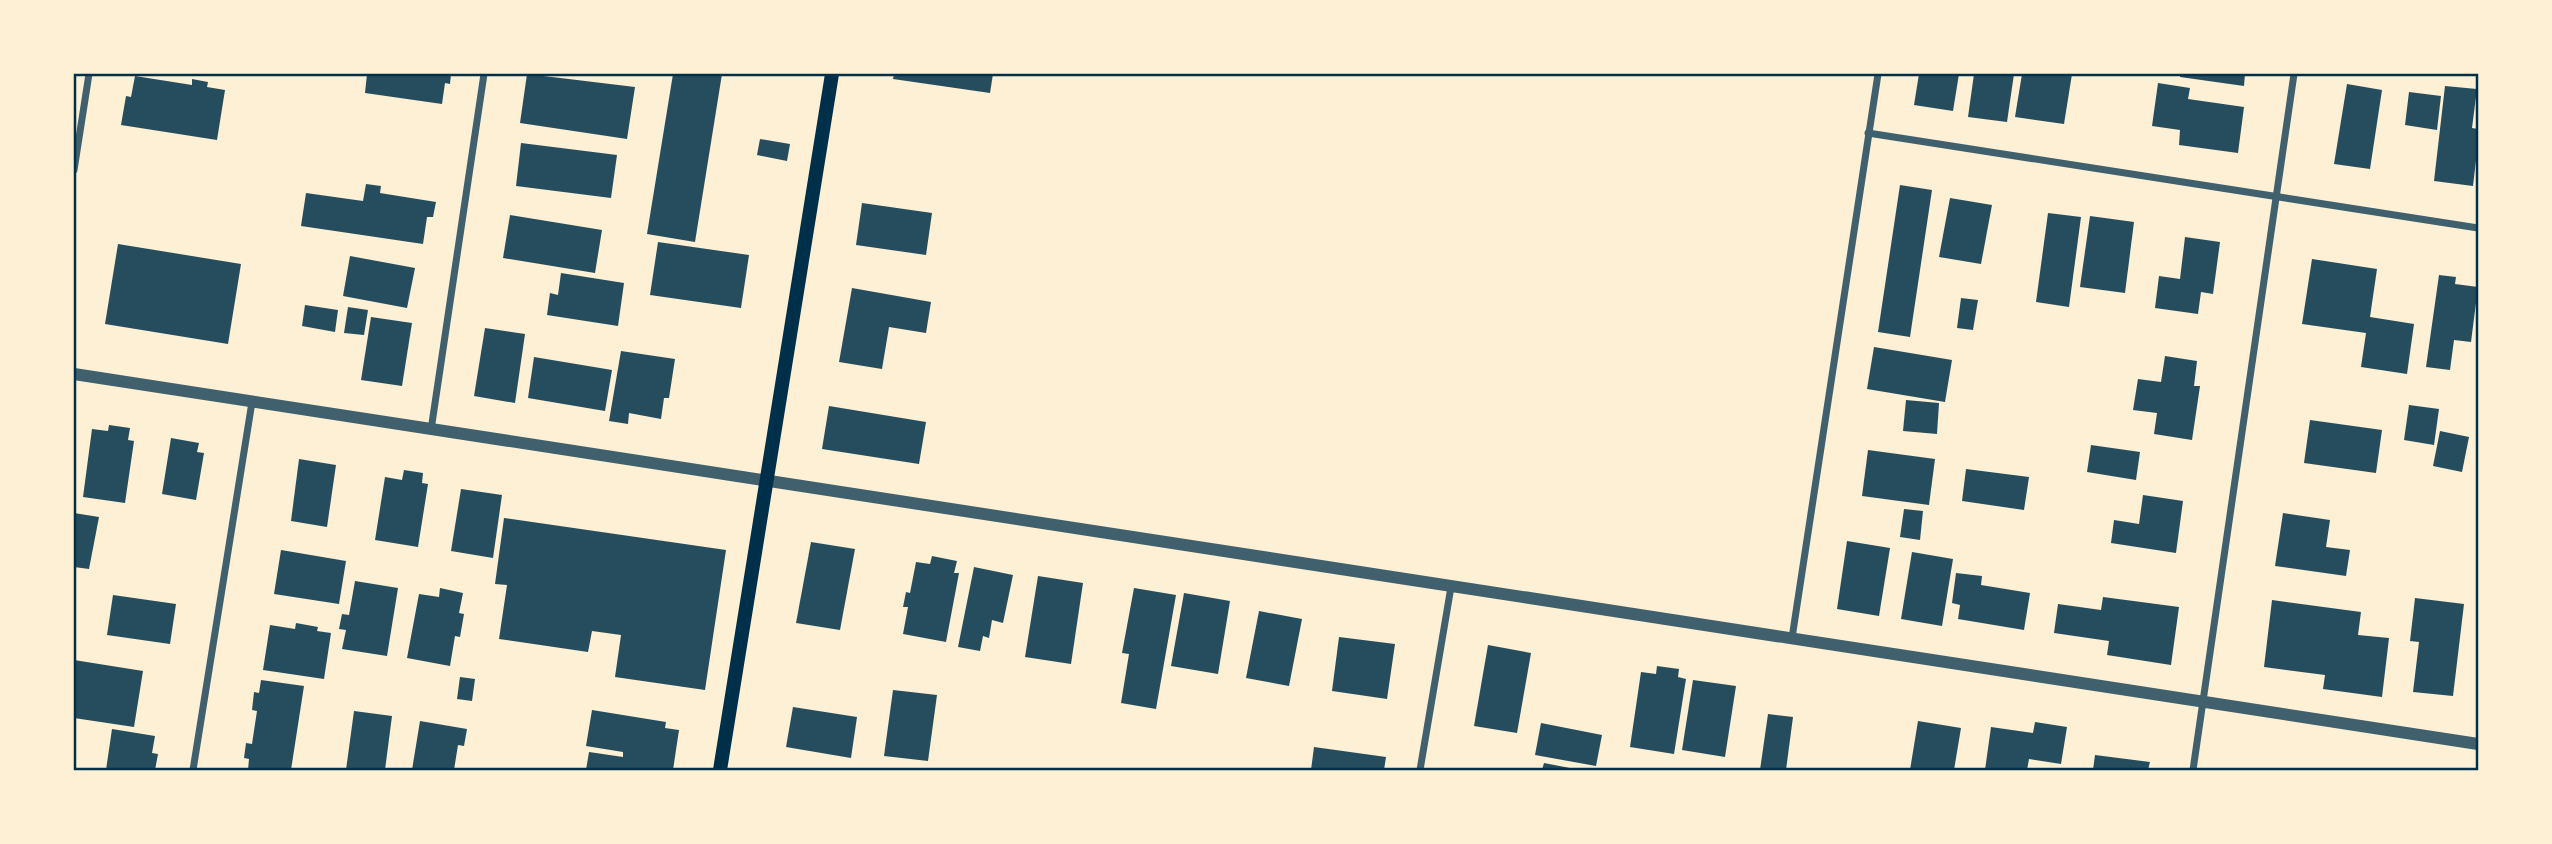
<svg xmlns="http://www.w3.org/2000/svg" width="2552" height="844" font-family="'Public Sans',sans-serif">
<rect width="100%" height="100%" fill="#fdf0d5"/>
<g fill="#264d5e">
<path d="M 367,74 L 451,74 L 450,84 L 445,83 L 442,104 L 365,93 Z"/>
<path d="M 527,74 L 635,87 L 627,139 L 520,123 Z"/>
<path d="M 673,74 L 722,74 L 695,242 L 647,234 Z"/>
<path d="M 894,74 L 993,74 L 990,93 L 893,79 Z"/>
<path d="M 1919,74 L 1959,74 L 1953,111 L 1914,105 Z"/>
<path d="M 1974,74 L 2014,74 L 2007,122 L 1968,117 Z"/>
<path d="M 2022,74 L 2072,74 L 2064,124 L 2015,117 Z"/>
<path d="M 2180,74 L 2245,74 L 2244,86 L 2180,77 Z"/>
<path d="M 135,76 L 192,85 L 192,79 L 208,82 L 207,87 L 225,90 L 217,140 L 121,125 L 126,96 L 131,97 Z"/>
<path d="M 2158,83 L 2190,88 L 2188,99 L 2244,107 L 2238,153 L 2179,145 L 2180,130 L 2152,126 Z"/>
<path d="M 2347,84 L 2382,90 L 2370,169 L 2334,164 Z"/>
<path d="M 2445,86 L 2477,89 L 2472,128 L 2478,129 L 2478,143 L 2473,186 L 2434,181 Z"/>
<path d="M 2409,92 L 2441,96 L 2437,130 L 2405,125 Z"/>
<path d="M 760,139 L 790,144 L 787,161 L 757,155 Z"/>
<path d="M 521,143 L 617,155 L 611,198 L 516,186 Z"/>
<path d="M 366,184 L 381,186 L 380,193 L 436,202 L 433,217 L 427,217 L 423,244 L 301,226 L 306,193 L 363,201 Z"/>
<path d="M 1900,185 L 1932,190 L 1910,337 L 1878,332 Z"/>
<path d="M 1950,198 L 1992,205 L 1981,264 L 1939,257 Z"/>
<path d="M 862,203 L 932,213 L 926,255 L 856,245 Z"/>
<path d="M 2048,213 L 2081,217 L 2069,307 L 2036,302 Z"/>
<path d="M 510,215 L 602,230 L 595,273 L 503,258 Z"/>
<path d="M 2090,216 L 2134,222 L 2125,293 L 2080,287 Z"/>
<path d="M 2185,237 L 2220,242 L 2213,294 L 2201,292 L 2198,314 L 2155,308 L 2159,276 L 2180,279 Z"/>
<path d="M 658,242 L 749,255 L 741,308 L 650,295 Z"/>
<path d="M 118,244 L 241,264 L 228,344 L 105,324 Z"/>
<path d="M 350,256 L 415,268 L 407,308 L 343,296 Z"/>
<path d="M 2312,259 L 2377,269 L 2370,317 L 2414,324 L 2407,374 L 2361,367 L 2366,333 L 2302,324 Z"/>
<path d="M 561,273 L 624,283 L 618,326 L 547,315 L 550,293 L 558,295 Z"/>
<path d="M 2439,275 L 2456,277 L 2455,284 L 2478,287 L 2471,342 L 2454,340 L 2450,370 L 2426,367 Z"/>
<path d="M 852,288 L 931,302 L 926,333 L 889,327 L 882,369 L 839,362 Z"/>
<path d="M 1961,298 L 1978,300 L 1973,330 L 1957,328 Z"/>
<path d="M 305,305 L 338,310 L 335,332 L 302,326 Z"/>
<path d="M 348,307 L 368,310 L 364,335 L 344,333 Z"/>
<path d="M 371,317 L 412,323 L 402,386 L 361,380 Z"/>
<path d="M 485,328 L 525,334 L 515,403 L 474,396 Z"/>
<path d="M 1874,347 L 1952,360 L 1945,402 L 1867,389 Z"/>
<path d="M 621,351 L 675,359 L 669,398 L 664,398 L 661,419 L 629,413 L 628,424 L 609,421 Z"/>
<path d="M 2165,356 L 2197,361 L 2194,386 L 2200,386 L 2192,440 L 2154,434 L 2157,413 L 2133,410 L 2138,379 L 2161,382 Z"/>
<path d="M 534,357 L 612,370 L 605,411 L 528,398 Z"/>
<path d="M 1906,400 L 1939,403 L 1937,434 L 1903,431 Z"/>
<path d="M 2409,405 L 2439,409 L 2434,445 L 2404,440 Z"/>
<path d="M 829,406 L 926,422 L 919,464 L 822,449 Z"/>
<path d="M 2310,420 L 2382,430 L 2376,473 L 2304,463 Z"/>
<path d="M 109,425 L 130,428 L 128,440 L 134,441 L 125,503 L 83,497 L 92,429 L 108,431 Z"/>
<path d="M 2440,431 L 2469,437 L 2462,472 L 2433,466 Z"/>
<path d="M 171,438 L 199,443 L 197,452 L 204,453 L 196,500 L 162,494 Z"/>
<path d="M 2091,445 L 2140,452 L 2136,480 L 2087,472 Z"/>
<path d="M 1868,450 L 1935,459 L 1929,505 L 1862,496 Z"/>
<path d="M 299,459 L 336,465 L 327,527 L 291,521 Z"/>
<path d="M 1966,469 L 2029,477 L 2024,510 L 1962,501 Z"/>
<path d="M 404,470 L 423,473 L 422,483 L 428,484 L 418,547 L 375,540 L 385,477 L 402,480 Z"/>
<path d="M 461,489 L 502,495 L 493,558 L 451,551 Z"/>
<path d="M 2143,495 L 2183,501 L 2176,553 L 2111,543 L 2114,520 L 2139,524 Z"/>
<path d="M 1904,509 L 1923,511 L 1920,540 L 1900,537 Z"/>
<path d="M 74,513 L 99,517 L 89,569 L 74,567 Z"/>
<path d="M 2283,513 L 2330,520 L 2326,547 L 2350,550 L 2346,576 L 2275,566 Z"/>
<path d="M 504,518 L 726,550 L 705,690 L 615,677 L 621,635 L 592,631 L 588,652 L 499,639 L 507,585 L 495,584 Z"/>
<path d="M 1847,541 L 1890,548 L 1879,616 L 1837,609 Z"/>
<path d="M 811,542 L 855,549 L 840,630 L 796,623 Z"/>
<path d="M 281,550 L 346,561 L 339,604 L 274,594 Z"/>
<path d="M 1912,552 L 1953,559 L 1942,626 L 1901,619 Z"/>
<path d="M 932,556 L 957,561 L 954,573 L 959,573 L 946,642 L 903,634 L 908,607 L 903,607 L 906,592 L 910,593 L 916,562 L 930,564 Z"/>
<path d="M 974,567 L 1013,575 L 1003,623 L 992,620 L 989,638 L 983,636 L 980,651 L 958,647 Z"/>
<path d="M 1956,573 L 1982,576 L 1981,585 L 2030,593 L 2024,630 L 1958,619 L 1960,605 L 1952,603 Z"/>
<path d="M 1038,576 L 1083,583 L 1071,664 L 1025,657 Z"/>
<path d="M 355,581 L 398,588 L 387,656 L 342,649 L 346,630 L 339,629 L 342,614 L 349,615 Z"/>
<path d="M 440,588 L 463,593 L 459,613 L 464,614 L 460,637 L 455,636 L 450,666 L 407,658 L 419,594 L 439,597 Z"/>
<path d="M 1134,588 L 1176,595 L 1156,709 L 1121,703 L 1129,654 L 1122,653 Z"/>
<path d="M 1184,593 L 1230,601 L 1218,674 L 1171,666 Z"/>
<path d="M 113,595 L 176,604 L 170,644 L 107,635 Z"/>
<path d="M 2103,597 L 2179,607 L 2171,665 L 2107,655 L 2109,641 L 2054,633 L 2058,604 L 2101,610 Z"/>
<path d="M 2415,598 L 2464,604 L 2453,696 L 2413,692 L 2419,642 L 2410,641 Z"/>
<path d="M 2272,600 L 2361,612 L 2358,635 L 2389,638 L 2382,697 L 2323,689 L 2325,675 L 2264,667 Z"/>
<path d="M 1259,611 L 1302,619 L 1289,686 L 1246,678 Z"/>
<path d="M 296,623 L 318,627 L 317,631 L 331,633 L 324,679 L 263,670 L 270,625 L 295,629 Z"/>
<path d="M 1339,637 L 1395,644 L 1387,699 L 1332,691 Z"/>
<path d="M 1488,645 L 1531,653 L 1517,733 L 1474,726 Z"/>
<path d="M 74,660 L 143,671 L 134,727 L 74,718 Z"/>
<path d="M 1657,666 L 1679,669 L 1678,677 L 1686,679 L 1674,754 L 1630,747 L 1641,672 L 1656,674 Z"/>
<path d="M 460,677 L 475,679 L 472,701 L 457,699 Z"/>
<path d="M 261,680 L 304,686 L 291,770 L 248,770 L 249,759 L 244,758 L 246,743 L 252,744 L 257,711 L 252,710 L 254,692 L 259,693 Z"/>
<path d="M 1693,680 L 1736,686 L 1725,757 L 1682,750 Z"/>
<path d="M 893,690 L 937,695 L 928,761 L 884,756 Z"/>
<path d="M 793,707 L 857,717 L 851,758 L 786,747 Z"/>
<path d="M 592,710 L 666,722 L 665,728 L 679,730 L 673,770 L 586,770 L 589,752 L 623,757 L 623,752 L 586,746 Z"/>
<path d="M 354,711 L 392,716 L 385,770 L 346,770 Z"/>
<path d="M 1768,714 L 1793,717 L 1786,770 L 1760,770 Z"/>
<path d="M 420,721 L 467,729 L 464,746 L 458,745 L 454,770 L 412,770 Z"/>
<path d="M 1918,721 L 1961,728 L 1954,770 L 1910,770 Z"/>
<path d="M 2035,722 L 2067,727 L 2061,764 L 2029,759 L 2027,770 L 1985,770 L 1991,727 L 2033,733 Z"/>
<path d="M 1541,723 L 1602,735 L 1596,766 L 1535,755 Z"/>
<path d="M 112,729 L 155,736 L 152,753 L 158,754 L 155,770 L 106,770 Z"/>
<path d="M 1314,747 L 1386,757 L 1384,770 L 1311,770 Z"/>
<path d="M 2095,755 L 2150,762 L 2148,770 L 2093,770 Z"/>
<path d="M 1544,763 L 1575,769 L 1575,770 L 1542,770 Z"/>
</g>
<g fill="none" stroke-linecap="round" stroke-linejoin="round">
<g stroke="#3f606c" stroke-width="7">
<path d="M 1868,133 L 2478,228"/>
<path d="M 74,170 L 89,74"/>
<path d="M 431,430 L 484,74"/>
<path d="M 1792,638 L 1878,74"/>
<path d="M 193,770 L 252,402"/>
<path d="M 1420,770 L 1451,587"/>
<path d="M 2193,770 L 2294,74"/>
</g>
<path stroke="#3f606c" stroke-width="12" d="M 74,374 L 2478,744"/>
<path stroke="#003049" stroke-width="14" d="M 720,770 L 832,74"/>
</g>
<rect width="2552" height="844" fill="none" stroke="#fdf0d5" stroke-width="150"/>
<rect x="75" y="75" width="2402" height="694" fill="none" stroke="#003049" stroke-width="2.5"/>
</svg>
